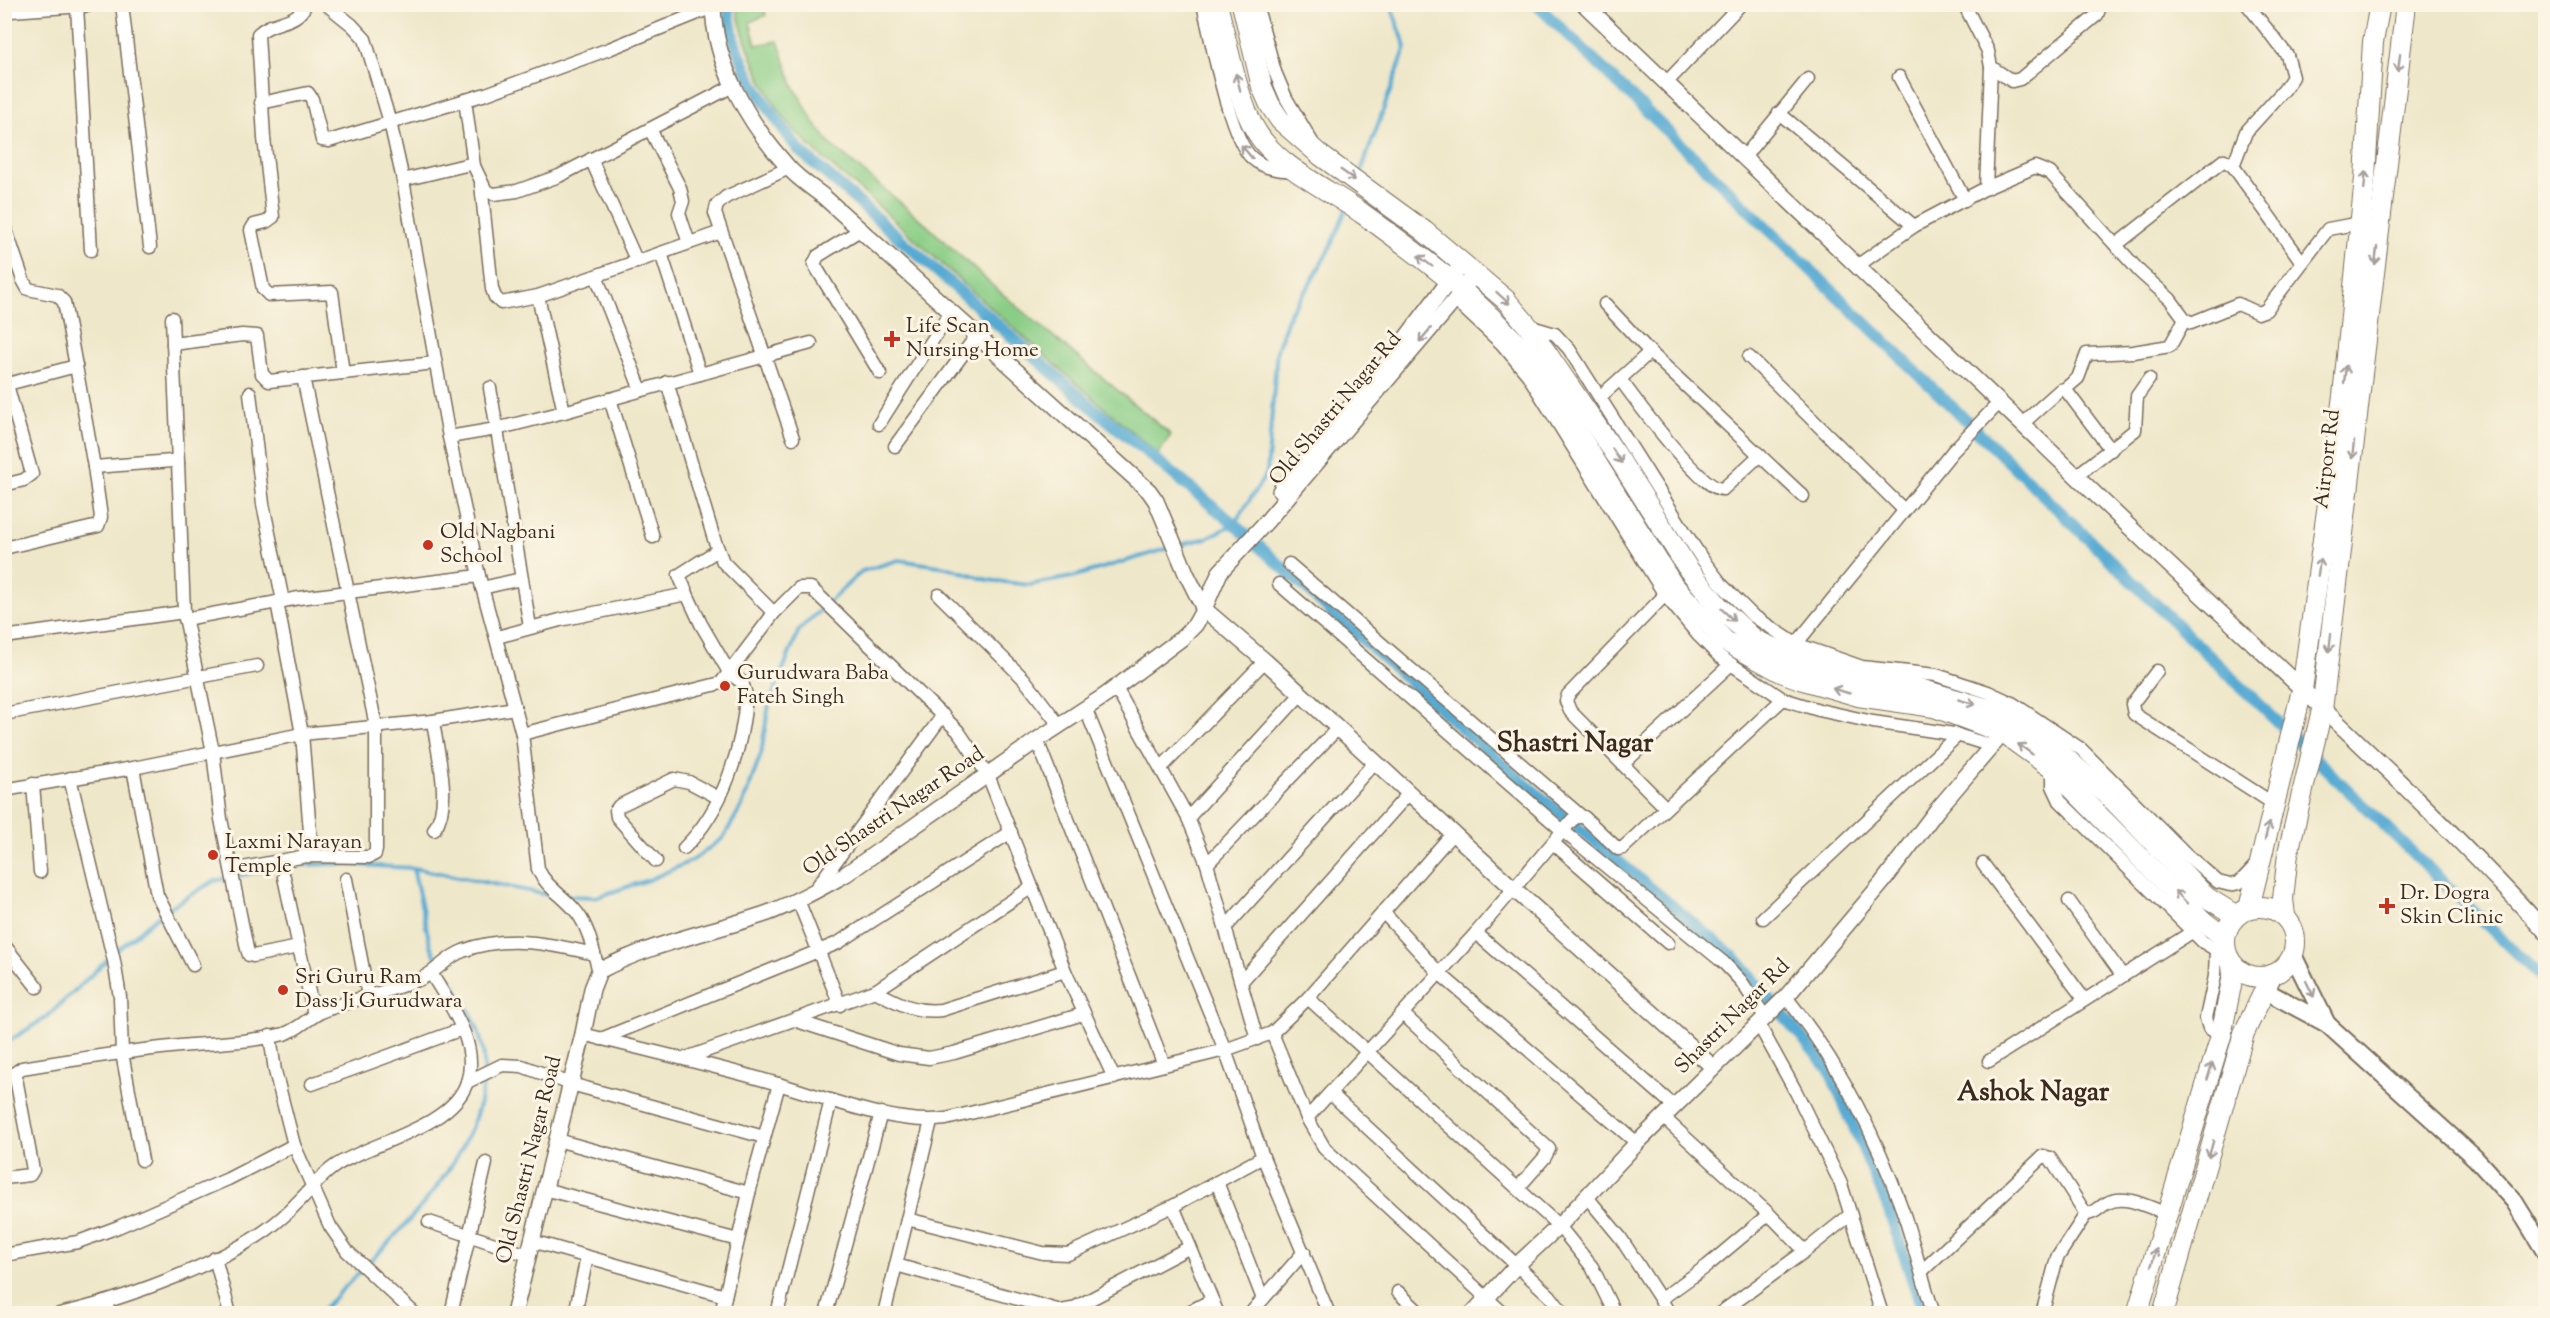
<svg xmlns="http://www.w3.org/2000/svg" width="2550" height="1318" font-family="'Sorts Mill Goudy',serif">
<rect width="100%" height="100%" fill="#fcf5e5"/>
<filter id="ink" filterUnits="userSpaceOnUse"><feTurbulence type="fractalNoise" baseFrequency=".0167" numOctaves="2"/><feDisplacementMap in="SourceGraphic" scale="12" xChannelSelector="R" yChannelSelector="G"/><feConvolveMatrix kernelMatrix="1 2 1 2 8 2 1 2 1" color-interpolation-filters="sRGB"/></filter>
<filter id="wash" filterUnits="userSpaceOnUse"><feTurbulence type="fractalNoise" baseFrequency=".008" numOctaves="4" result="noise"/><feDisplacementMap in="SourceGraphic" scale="24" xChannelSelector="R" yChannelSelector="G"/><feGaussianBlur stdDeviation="1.35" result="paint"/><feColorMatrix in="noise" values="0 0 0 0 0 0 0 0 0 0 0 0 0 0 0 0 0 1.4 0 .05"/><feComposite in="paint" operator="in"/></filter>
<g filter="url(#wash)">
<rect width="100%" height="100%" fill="#efe7c9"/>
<path fill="#8acd86" stroke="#627c52" stroke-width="1.5" d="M 736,5 L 763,5 L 766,15 L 750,22 L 756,45 L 778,41 L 793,85 L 815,124 L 831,145 L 919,218 L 993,286 L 1171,435 L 1158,454 C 1066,375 975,295 886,213 C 853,182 815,156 786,120 C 764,92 742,40 736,5 Z"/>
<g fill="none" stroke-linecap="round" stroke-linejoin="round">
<g stroke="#57aad3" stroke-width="4">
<path d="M 1359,177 L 1406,47 L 1390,4"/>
<path d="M 1180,545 L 1207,538 L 1234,524 L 1267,473 L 1277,350 L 1290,312 L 1307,289 L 1332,244 L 1346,209"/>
<path d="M 413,868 L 430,944 L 438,962"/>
<path d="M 567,896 L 597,897 L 651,879 L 693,860 L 723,838 L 742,806 L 761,754 L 769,704 L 799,630 L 862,571 L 899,560 L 946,567 L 988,580 L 1029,585 L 1072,577 L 1173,547"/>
<path d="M 115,952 L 164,911 L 214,881 L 289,865 L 337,864 L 413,868 L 554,896"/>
<path d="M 443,968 C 463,997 487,1034 484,1071"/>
<path d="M 4,1048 L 12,1039 L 47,1017 L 110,957"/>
<path d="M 319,1314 C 379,1249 476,1171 484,1078"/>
</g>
<g stroke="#57aad3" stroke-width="12">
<path d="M 728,4 C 731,59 767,108 799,150 L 1087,403 L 1234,524 L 1519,779 L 1734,957 L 1829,1069 L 1886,1202 L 1924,1314"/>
<path d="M 1536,4 L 2546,982"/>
</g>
</g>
</g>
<g filter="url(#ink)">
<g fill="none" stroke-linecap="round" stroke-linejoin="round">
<g stroke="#7a6c5a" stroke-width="15">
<g id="minor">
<path d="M 122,4 L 150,247"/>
<path d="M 306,4 C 296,26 273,19 258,34 L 264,138 L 273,217 L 266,222 L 254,225 L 251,230 L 263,289 L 269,295 L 332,292 L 343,373"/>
<path d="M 326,4 L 352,25 L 365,39 L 390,122 L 403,180 L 449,437 L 479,576 L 522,734 L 538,869 C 546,888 566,897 578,914 C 590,930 593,953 599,971"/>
<path d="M 1203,4 C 1211,38 1229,138 1252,158 C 1264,169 1279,170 1295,171"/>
<path d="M 1256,4 L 1275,72 L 1286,98 L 1312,142"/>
<path d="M 77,6 L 91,250"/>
<path d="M 1991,67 L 2012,81 L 2020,79 L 2097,15 L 2101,4"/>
<path d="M 1899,77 L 1965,200"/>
<path d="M 1666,83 L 1741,4"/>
<path d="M 465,100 L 474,166"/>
<path d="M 261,103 L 308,93 L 312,99 L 322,140 L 329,141 L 486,94 L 609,49 L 713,7"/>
<path d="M 1779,113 L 1914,226 L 1986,188 L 1991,67 L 1988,51 L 1964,4"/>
<path d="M 650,129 L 680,188 L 683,201 L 679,213 L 689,243"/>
<path d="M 1744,157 L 1808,79"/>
<path d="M 591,159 L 637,262"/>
<path d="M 2233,166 L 2246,132 L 2284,90 L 2293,77 L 2287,55 L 2247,4"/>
<path d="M 789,168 L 726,197 L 717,205 L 715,213 L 793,438"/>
<path d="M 403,180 L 470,164 L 474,166 L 486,191 L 494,194 L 517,191 L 559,176 L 733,86"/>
<path d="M 481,184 L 492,289 L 495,297 L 501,303 L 538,296 L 721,232"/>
<path d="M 1986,188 L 2035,167 L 2050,173 L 2140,272 L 2170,299 L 2185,319 L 2191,323 L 2238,304 L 2258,313 L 2266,310 L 2328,229 L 2360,223"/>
<path d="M 4,224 L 23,280 L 28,289 L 57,295 L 64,302 L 76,366"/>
<path d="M 860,230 L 818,256 L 814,264 L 880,373"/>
<path d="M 2116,245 L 2224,160 L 2233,166 L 2302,262"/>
<path d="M 661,253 L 700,374"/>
<path d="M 1857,266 L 1914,226"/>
<path d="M 596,276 L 641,390"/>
<path d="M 538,296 L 564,412"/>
<path d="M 1455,300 L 1501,343 L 1528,375 L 1665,595 L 1698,635 L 1719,656 L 1783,699 L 1819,710 L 1873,722 L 1954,734 L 1992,746"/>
<path d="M 1605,304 L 1650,352 L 1803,496"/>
<path d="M 172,318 L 178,463"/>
<path d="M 1528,326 L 1555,334 L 1569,349 L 1702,559 L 1723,586 L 1752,615 L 1796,644 L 1862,667 L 1936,675 L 1988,692 L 2012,703 L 2081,749 L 2186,854 L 2218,882 L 2230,885 L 2239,883 L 2256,865"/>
<path d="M 173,344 L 242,335 L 257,336 L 262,374 L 269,381 L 435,363"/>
<path d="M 1749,357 L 1904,510"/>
<path d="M 4,374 L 32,474 L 24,480 L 4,485"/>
<path d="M 1620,379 C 1634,398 1702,492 1723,489 L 1760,455"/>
<path d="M 667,382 L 714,539 L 723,562 L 774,613"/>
<path d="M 4,385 L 76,366 L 94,467 L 172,461 L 178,463 L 184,612 L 213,752 L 221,819 L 247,949 L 249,955 L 253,956 L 299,947 L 314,1015"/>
<path d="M 490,388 L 530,627"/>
<path d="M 2065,389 L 2078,378 L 2087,354 L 2133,352 L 2170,346 L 2185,319"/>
<path d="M 250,393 L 263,504 L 283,601"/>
<path d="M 1601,396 L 1650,352"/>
<path d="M 610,399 L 653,537"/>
<path d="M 879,424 L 951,311"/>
<path d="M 2022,424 L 2060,390 L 2065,389 L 2111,450"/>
<path d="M 449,437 L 496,429 L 564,412 L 811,343"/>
<path d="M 895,446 L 977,335"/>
<path d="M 2076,476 L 2135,430 L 2137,396 L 2149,379"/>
<path d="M 4,548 L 98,526 L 101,517 L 94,467"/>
<path d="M 1289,564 L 1581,816"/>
<path d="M 1279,584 L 1563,831 L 1724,963 L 1741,981 L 1766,1018"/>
<path d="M 482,588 L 521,579"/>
<path d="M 687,594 L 679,575 L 718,550"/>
<path d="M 939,595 L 1024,679 L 1060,726"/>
<path d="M 277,602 L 302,734 L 312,856"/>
<path d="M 185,619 L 299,598 L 479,576"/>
<path d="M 4,637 L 184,612"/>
<path d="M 497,637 L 560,620 L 687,594 L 701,624 L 730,674 L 742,682 L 746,695 C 743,748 723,810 684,848"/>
<path d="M 1796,644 L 1953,451 L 1999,403"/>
<path d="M 2157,671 L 2132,704 L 2134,714 L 2274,804"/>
<path d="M 1116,688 L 1188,818 L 1207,864 L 1257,1039"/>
<path d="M 1086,710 L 1225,1050 L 1263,1157 L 1329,1314"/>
<path d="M 4,714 L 257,666"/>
<path d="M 433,721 C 437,753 453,802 434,830"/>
<path d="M 522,734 L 721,683 L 774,613 L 799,588 L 811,588 L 958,731 L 988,775 L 1065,971 L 1114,1078"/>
<path d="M 1037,740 L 1164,1065"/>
<path d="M 1623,764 L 1731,664"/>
<path d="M 133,768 L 157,895 L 193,965"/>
<path d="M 1161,768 L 1265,661"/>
<path d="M 2053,769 L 2053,786 L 2060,801 L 2203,942 L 2215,949 L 2225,951"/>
<path d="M 70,778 L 114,961 L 120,997 L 122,1053 L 142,1160"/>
<path d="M 33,784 L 40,872"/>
<path d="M 4,790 L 133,768 L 302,734 L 433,721 L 515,708"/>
<path d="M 1665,807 L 1570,711 L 1566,701 L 1568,695 L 1665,595"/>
<path d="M 1188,818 L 1301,694"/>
<path d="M 1553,843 L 1668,943"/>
<path d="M 656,861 L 617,817 L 616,810 L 619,806 L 674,779 L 689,782 L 719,798"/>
<path d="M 1207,864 L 1338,728"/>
<path d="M 1983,864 L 2084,999"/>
<path d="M 232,870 L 306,856 L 369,857 L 375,854 L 376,850 L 376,726 L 303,377"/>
<path d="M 284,877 L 299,947"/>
<path d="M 346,879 L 368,996"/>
<path d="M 814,891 L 943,715"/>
<path d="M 798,900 L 840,1005"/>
<path d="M 2069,901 L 2122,975"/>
<path d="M 1383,912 L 1439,973 L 1637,1143"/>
<path d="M 1763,918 L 1958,735"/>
<path d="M 1226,927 L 1375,762"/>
<path d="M 1476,933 L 1674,1106"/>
<path d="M 4,945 L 37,987"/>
<path d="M 2216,949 L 2215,976 L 2206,1018 L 2209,1028 L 2221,1036"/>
<path d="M 1241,982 L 1410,792"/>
<path d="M 875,991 C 898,1003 915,1013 941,1010 L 1065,971"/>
<path d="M 1786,997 C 1837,1061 1875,1132 1902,1209 C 1914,1243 1922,1279 1934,1314"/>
<path d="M 1308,998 L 1559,1226 L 1592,1267 L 1615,1314"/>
<path d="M 1403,1014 L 1549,1149 L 1545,1157 L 1518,1188"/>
<path d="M 794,1020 L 899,1054 L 929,1058 L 954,1053 L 1083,1014"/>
<path d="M 1759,1025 L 1796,1092 L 1841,1184 L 1882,1314"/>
<path d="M 1272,1033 L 1307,1118 L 1325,1149 L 1504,1314"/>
<path d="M 583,1034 C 648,1051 714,1065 778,1084 C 827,1098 896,1126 946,1119 L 1225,1050 L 1272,1033 L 1308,998 L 1453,833"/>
<path d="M 270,1036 L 275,1071 L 294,1145 L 330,1226 L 347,1251 L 415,1314"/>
<path d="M 601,1039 L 838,943 L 1011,832"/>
<path d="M 686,1058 L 875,991 L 1032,887"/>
<path d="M 1989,1061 L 2192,932"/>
<path d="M 467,1082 L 502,1065 L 522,1066 L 571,1084 L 764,1137"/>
<path d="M 312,1084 L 462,1029"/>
<path d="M 1330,1093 L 1550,1296 L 1564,1314"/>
<path d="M 1663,1117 L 1769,1214 L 1805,1251"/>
<path d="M 1307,1118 L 1476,933 L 1572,820 L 1577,817 L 1584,817 L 1618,849 L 1623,848 L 1783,699"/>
<path d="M 557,1140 L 749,1193 L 779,1084"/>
<path d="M 4,1178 L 30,1175 L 33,1170 L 16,1078 L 16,1072 L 22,1068 C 71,1060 121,1052 171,1047 C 208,1043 247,1043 284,1034 C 298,1030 309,1017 323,1011 C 354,999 387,992 418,980 C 435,974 446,957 463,951 C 505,934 552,944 594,954"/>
<path d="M 1217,1182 L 1263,1299"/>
<path d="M 544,1189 L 738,1240"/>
<path d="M 1587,1197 L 1620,1237 L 1670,1314"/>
<path d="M 1173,1206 L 1218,1314"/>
<path d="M 907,1219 L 1043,1253 L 1068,1254 L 1173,1206 L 1263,1157"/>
<path d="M 429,1222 L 528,1255"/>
<path d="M 532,1241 L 725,1296"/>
<path d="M 4,1255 L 78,1242 L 118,1227 L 228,1179 L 294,1145"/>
<path d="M 215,1258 L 230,1314"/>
<path d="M 896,1265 L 1061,1311 L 1072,1309 L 1190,1247"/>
<path d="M 1922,1271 L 2043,1156 L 2050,1158 L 2086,1214 C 2095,1214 2099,1207 2107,1203 C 2125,1193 2150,1208 2167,1214"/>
<path d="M 1398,1292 L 1421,1314"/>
<path d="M 1661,1299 L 1707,1266 L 1769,1214"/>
<path d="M 105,1302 L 110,1314"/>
<path d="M 59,1314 C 119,1301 215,1266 265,1231 C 276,1223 287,1214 296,1204 C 309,1192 320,1176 335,1166 C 371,1142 452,1128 467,1082 C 480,1044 449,1004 431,973"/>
<path d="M 451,1314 L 486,1163"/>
<path d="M 575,1314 L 587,1257"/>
<path d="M 721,1314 L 749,1193"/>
<path d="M 777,1314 L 831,1100"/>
<path d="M 826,1314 L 881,1113"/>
<path d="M 884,1314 L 931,1121"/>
<path d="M 1185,1314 L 1212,1300"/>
<path d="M 1250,1314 L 1304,1252"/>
<path d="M 1719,1314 L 1805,1251 L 1850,1215"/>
<path d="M 2042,1314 L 2057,1258 L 2086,1214"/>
</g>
</g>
<g stroke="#7a6c5a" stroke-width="18">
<g id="tertiary">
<path d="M 713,4 C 714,65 748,122 787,166 C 797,178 811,187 823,196 L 1149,491 L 1156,501 L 1186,573 L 1204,609 L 1265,661 L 1515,890 L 1713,1067"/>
<path d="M 1584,4 C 1777,189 1968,373 2161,557 C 2291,680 2425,799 2546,932"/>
<path d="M 4,10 L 89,4"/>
<path d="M 1280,491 L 1387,363 L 1462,264"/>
<path d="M 514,1314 L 583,1034 L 592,989 L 599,971 C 650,943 714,932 768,913 C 795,903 821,888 846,874 L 1037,740 L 1106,695 L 1182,638 L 1195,625 L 1204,609 L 1220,572 L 1267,521 L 1455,300 L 1474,274"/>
<path d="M 1472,1314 L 1517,1265 L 1559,1226 L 1637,1143 L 1786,997 L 1882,883 L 1937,810 L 2003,733"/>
</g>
</g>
<g stroke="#7a6c5a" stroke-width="20">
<g id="secondary">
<path d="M 2293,955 L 2327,1024"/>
<path d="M 2264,990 L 2327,1024 L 2475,1158 L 2514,1201 L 2546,1253"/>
</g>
</g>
<g stroke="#7a6c5a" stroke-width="22">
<g id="primary">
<path d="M 2249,908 L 2302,690 L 2343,396 L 2365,178 L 2373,42 L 2380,4"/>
<path d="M 2285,916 L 2283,899 L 2288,853 L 2322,710 L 2406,4"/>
</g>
</g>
<g stroke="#7a6c5a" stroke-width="22">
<g id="trunk">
<path d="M 1217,4 C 1227,41 1237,100 1256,131 C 1277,167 1330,190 1363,214 C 1427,260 1489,307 1537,368 L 1672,584 L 1725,641 L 1781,672 L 1803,680 L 1858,696 L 1934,707 L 2003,733 L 2053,769 L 2203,921 L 2224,937"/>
<path d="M 1242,4 L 1262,87 L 1270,105 L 1280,120 L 1320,155 L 1424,231 L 1506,300 L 1528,326 L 1617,456 L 1689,570 L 1721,609 L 1755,640 L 1823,670 L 1920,689 L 1999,712 L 2041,736 L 2115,802 L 2206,897 L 2235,915"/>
<circle cx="2260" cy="942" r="35"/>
<path d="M 2137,1314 L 2221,1036 L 2233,975 L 2232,965"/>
<path d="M 2163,1314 L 2244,1033 L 2272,975"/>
</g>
</g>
<use href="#minor" stroke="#fff" stroke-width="12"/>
<use href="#tertiary" stroke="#fff" stroke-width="15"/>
<use href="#secondary" stroke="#fff" stroke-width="16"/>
<use href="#primary" stroke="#fff" stroke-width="20"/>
<use href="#trunk" stroke="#fff" stroke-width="20"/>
</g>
<defs><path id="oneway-shaft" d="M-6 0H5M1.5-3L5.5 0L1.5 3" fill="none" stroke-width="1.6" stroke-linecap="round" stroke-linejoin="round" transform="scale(1.5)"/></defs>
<g stroke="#a79f9a">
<use href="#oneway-shaft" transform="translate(2399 63) rotate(97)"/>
<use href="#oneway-shaft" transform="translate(1238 82) rotate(-105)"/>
<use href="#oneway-shaft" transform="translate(1247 152) rotate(-130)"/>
<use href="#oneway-shaft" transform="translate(1348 175) rotate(35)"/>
<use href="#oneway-shaft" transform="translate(2365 180) rotate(-85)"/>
<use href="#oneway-shaft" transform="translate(2376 256) rotate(97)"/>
<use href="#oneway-shaft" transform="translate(1425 261) rotate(-143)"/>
<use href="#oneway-shaft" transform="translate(1503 298) rotate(42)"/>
<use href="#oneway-shaft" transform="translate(1425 335) rotate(130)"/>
<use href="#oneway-shaft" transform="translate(2345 374) rotate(-84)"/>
<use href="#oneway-shaft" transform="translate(2353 450) rotate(97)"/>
<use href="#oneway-shaft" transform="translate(1617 456) rotate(57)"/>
<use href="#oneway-shaft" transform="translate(2319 567) rotate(-82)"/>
<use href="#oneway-shaft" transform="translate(1728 615) rotate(43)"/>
<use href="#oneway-shaft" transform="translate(2330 643) rotate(97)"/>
<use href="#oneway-shaft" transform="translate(1841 691) rotate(-164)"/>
<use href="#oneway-shaft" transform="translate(1967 702) rotate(16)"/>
<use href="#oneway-shaft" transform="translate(2025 749) rotate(-144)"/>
<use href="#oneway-shaft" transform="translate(2267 831) rotate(-77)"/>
<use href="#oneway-shaft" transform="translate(2181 897) rotate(-134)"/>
<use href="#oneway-shaft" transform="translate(2310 989) rotate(64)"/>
<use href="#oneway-shaft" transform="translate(2210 1071) rotate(-73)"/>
<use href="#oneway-shaft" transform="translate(2211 1149) rotate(106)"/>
<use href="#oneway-shaft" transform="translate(2154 1257) rotate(-73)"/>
</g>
</g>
<g fill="#c8321e" stroke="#fcf5e5" stroke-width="2">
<path d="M889 330h6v6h6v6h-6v6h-6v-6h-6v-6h6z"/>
<circle cx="428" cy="545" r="6"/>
<circle cx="725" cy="686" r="6"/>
<circle cx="213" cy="855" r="6"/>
<path d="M2384 897h6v6h6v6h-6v6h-6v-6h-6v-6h6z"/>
<circle cx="283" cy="990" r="6"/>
</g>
<g text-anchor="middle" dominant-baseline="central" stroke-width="6" stroke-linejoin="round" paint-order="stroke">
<g font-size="21" fill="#3b2a1e" stroke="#fcf5e5" text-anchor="start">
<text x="906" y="327">Life Scan<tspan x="906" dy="24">Nursing Home</tspan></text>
<text x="440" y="533">Old Nagbani<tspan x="440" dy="24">School</tspan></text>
<text x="737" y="674">Gurudwara Baba<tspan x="737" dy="24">Fateh Singh</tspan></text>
<text x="225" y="843">Laxmi Narayan<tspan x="225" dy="24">Temple</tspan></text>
<text x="2400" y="894">Dr. Dogra<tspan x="2400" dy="24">Skin Clinic</tspan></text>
<text x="295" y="978">Sri Guru Ram<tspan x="295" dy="24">Dass Ji Gurudwara</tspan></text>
</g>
<g font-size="21" fill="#3b2a1e" stroke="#fcf5e5">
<text transform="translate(1336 409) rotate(-50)">Old Shastri Nagar Rd</text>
<text transform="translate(2328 459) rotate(-83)">Airport Rd</text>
<text transform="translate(894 812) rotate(-34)">Old Shastri Nagar Road</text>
<text transform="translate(1733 1017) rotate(-45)">Shastri Nagar Rd</text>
<text transform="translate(530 1160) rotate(-76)">Old Shastri Nagar Road</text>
</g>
<g font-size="27" font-weight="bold" fill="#3b2a1e" stroke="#fcf5e5">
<text x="1575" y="744">Shastri Nagar</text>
<text x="2033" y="1093">Ashok Nagar</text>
</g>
</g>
<rect width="2550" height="1318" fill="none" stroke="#fcf5e5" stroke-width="24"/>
</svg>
